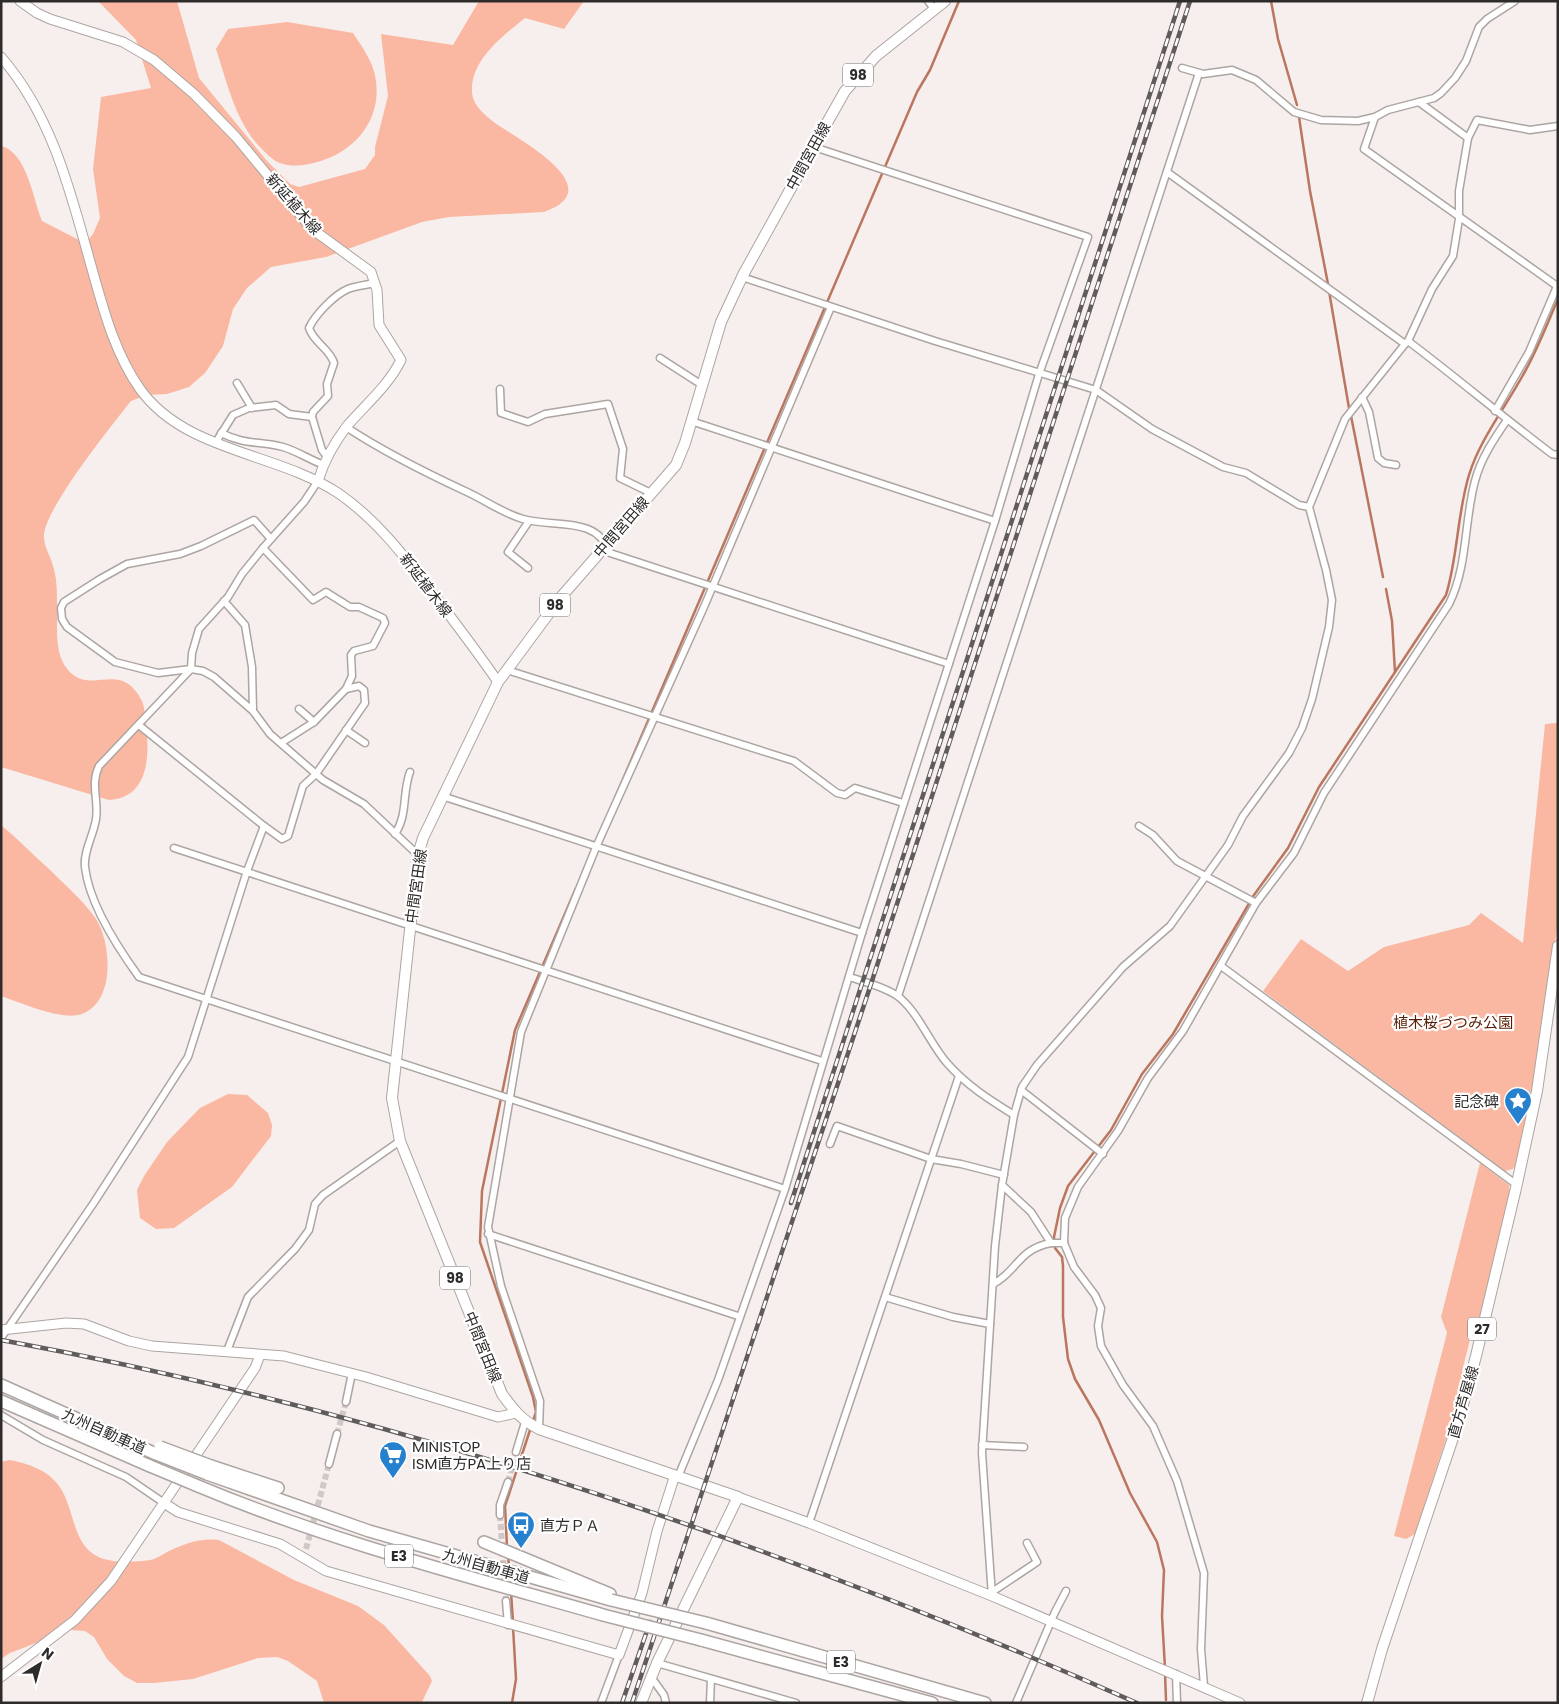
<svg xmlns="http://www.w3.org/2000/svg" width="1559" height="1704" font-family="Poppins,'Noto Sans JP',sans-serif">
<rect width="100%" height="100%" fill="#f7efed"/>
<g fill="#fab8a2">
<path d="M 98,1 L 177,1 L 199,78 L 267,161 L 290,184 L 299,187 L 365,169 L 375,155 L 375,147 L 388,96 L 381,34 L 453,45 L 479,1 L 584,1 L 564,29 L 525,18 C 502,37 470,60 472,93 C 473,106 486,116 495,123 C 516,138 613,188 544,212 L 449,217 L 422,222 L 326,257 L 271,267 L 247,288 L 233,309 L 223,346 L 205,373 L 189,387 L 167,394 L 147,395 L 131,401 C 112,425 42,512 44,537 C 44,547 51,557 53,566 C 57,579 57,591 57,604 C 58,624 53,653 68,670 C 92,697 120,658 142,701 C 145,708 145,719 146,727 C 150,757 148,798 109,800 L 1,767 L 1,146 C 27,152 33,199 42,221 L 81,241 L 88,240 L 93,234 L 100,218 L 93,169 L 101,97 L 151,88 L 136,40 Z"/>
<path d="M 287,22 L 353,33 C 363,48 374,63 376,81 C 381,120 356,150 321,161 C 307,165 294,168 280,163 C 273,161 264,151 259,146 C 235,120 227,82 216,49 L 228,29 Z"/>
<path d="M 1558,723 L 1558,921 L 1539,1052 L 1517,1164 L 1513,1169 L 1505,1171 L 1263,991 L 1301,939 L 1348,971 L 1384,947 L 1469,925 L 1481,913 L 1523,943 L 1545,724 Z"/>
<path d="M 1,825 C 18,839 33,855 49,869 C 65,885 83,900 96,919 C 112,944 116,1006 78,1015 C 57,1019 22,1003 1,996 Z"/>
<path d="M 228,1094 L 247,1095 L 268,1113 L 272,1125 L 271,1136 L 232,1187 L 174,1228 L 156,1229 L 140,1218 L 137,1190 L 144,1176 L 167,1142 L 200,1108 Z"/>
<path d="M 1480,1163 L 1509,1185 L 1510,1197 L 1479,1322 L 1474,1324 L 1462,1371 L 1464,1383 L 1415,1534 L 1406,1539 L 1394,1536 L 1447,1333 L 1441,1317 Z"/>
<path d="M 9,1460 C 27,1463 48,1470 59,1486 C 76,1509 71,1549 104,1559 C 117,1563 137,1562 150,1560 C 156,1559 162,1555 167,1552 C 185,1544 198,1538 219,1540 L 294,1580 L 358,1606 L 384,1625 L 430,1676 L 432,1681 L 422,1702 L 324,1703 L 317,1681 L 288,1661 L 277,1657 L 258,1658 L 193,1679 L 154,1683 L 137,1683 L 124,1676 L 107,1659 L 94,1637 L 85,1631 L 70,1630 L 10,1653 L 1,1659 L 1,1462 Z"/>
</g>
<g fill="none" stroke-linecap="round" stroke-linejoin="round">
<g stroke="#bb765f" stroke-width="2.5">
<path d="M 1271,1 L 1278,39 L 1297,105"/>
<path d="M 1299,117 L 1310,191 L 1328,284"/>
<path d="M 1329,291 L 1349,408"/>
<path d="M 1351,416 L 1383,577"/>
<path d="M 1386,589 L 1392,621 L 1395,672"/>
<path d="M 615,798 L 917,92 L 930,70 L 959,1"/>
<path d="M 533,1421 L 536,1412 L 533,1397 L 480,1242 L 482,1191 L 515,1030 L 576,888"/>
<path d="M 507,1547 L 505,1506 L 531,1427"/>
<path d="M 508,1555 L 509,1567"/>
<path d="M 511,1592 L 513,1622"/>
<path d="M 1165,1668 L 1162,1616 L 1164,1570 L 1157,1542 L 1130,1493 L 1099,1420 L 1075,1379 L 1068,1359 L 1063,1317 L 1063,1266 L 1062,1257 L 1055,1248 L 1054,1237 L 1060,1208 L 1068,1186 L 1111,1130 L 1142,1074 L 1173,1034 L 1254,895 L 1288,848 L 1319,787 L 1446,595 C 1458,556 1457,514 1469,475 C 1480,439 1505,408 1523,375 C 1537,351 1547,324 1558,299"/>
<path d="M 1165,1673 L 1166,1700"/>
<path d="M 512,1703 L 516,1679 L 513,1627"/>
</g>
<g stroke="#cfc8c6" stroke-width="6" stroke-dasharray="6 3" stroke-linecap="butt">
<path d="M 337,1434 L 346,1402"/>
<path d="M 508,1482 L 516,1452"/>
<path d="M 500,1515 L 506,1601"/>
<path d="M 306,1549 L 329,1464"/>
</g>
<g stroke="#aca5a2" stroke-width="9">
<g id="street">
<path d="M 928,1 L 935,10"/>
<path d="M 1182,68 L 1203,74 L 1232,70 L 1256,80 L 1294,112 L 1321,120 L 1358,121 L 1375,117 L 1388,110 L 1434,98 L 1441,93 L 1455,78 L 1466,61 L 1479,27 L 1487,19 L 1515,1"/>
<path d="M 1419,102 L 1468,138"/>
<path d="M 1375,117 L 1364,149 L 1557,286"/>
<path d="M 1167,172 L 1405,344 L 1408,341 C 1457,378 1503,417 1552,454 L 1558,455"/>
<path d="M 742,277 L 935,341 L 1096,390 L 1152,429 L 1223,467 L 1246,473 L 1299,505 L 1309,507"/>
<path d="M 1408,341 L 1432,289 L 1453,256 L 1459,219 L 1459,191 L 1468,138 L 1477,120 L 1530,130 L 1558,126"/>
<path d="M 660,358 L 702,385"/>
<path d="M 237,383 L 252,408"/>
<path d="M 500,389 L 501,413 L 528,422 L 545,414 L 608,404 L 623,449 L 620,478 L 651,493"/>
<path d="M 1362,397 L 1369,412 L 1378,458 L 1384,463 L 1396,465"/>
<path d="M 1495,411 L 1529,352 L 1558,284"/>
<path d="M 691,421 L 995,521"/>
<path d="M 346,427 C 384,452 424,472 465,491 C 485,500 502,513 523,519 C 554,528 597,515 610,553 L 949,664"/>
<path d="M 221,433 C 245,445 260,441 283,447 C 297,451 310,460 324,465"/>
<path d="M 216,442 L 233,415 L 249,408 L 276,405 L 289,414 L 312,417"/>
<path d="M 327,457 L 322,450 L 312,417 L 313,412 L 328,396 L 327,384 L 334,363 C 330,349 314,343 309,328 C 315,315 334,295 348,289 C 356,286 366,285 375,283"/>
<path d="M 318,481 L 304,502 L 263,548 L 242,574 L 228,597 L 199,629 L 192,653 L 191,669 L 99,766 C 90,785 99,799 96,819 C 94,834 83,852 85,867 C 89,903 118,948 139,977 L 785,1189"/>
<path d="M 271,539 L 254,520 L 201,546 L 180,554 L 127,564 L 100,579 L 64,602 L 61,608 L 62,619 L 67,627 L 115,662 L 158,673 L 191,669 L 203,671 L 214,677 L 253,711 L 270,734 L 323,780 L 364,804 L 418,855"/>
<path d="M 263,548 L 313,600 L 326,592 L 350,607 L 359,607 L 383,618 L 385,623 L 373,646 L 354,651 L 351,655 L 352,676 L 346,689 L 314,722 L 281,743"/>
<path d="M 528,568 L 508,552 L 529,521"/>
<path d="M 224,601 L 245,625 L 252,667 L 253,711"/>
<path d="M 507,670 L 794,761 L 837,793 L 845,795 L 855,788 L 903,803"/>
<path d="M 299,709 L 314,722"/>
<path d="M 346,730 L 365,743"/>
<path d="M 445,797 L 862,933"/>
<path d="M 264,826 L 282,839 L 288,836 L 303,786 L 316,774 L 365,703 L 364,690 L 359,686 L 346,689"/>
<path d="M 1139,826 L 1153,835 L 1177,861 L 1256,903"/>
<path d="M 395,834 C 408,815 402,793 410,772"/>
<path d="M 174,848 L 822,1061"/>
<path d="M 1221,966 L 1517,1185"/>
<path d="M 849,977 C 865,982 882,986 896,995 C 917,1009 930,1044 947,1063 C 966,1085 990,1100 1014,1115"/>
<path d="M 898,996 L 1199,73"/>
<path d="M 1021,1090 L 1103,1154"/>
<path d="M 830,1144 L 837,1126 L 931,1159 L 961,1164 L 1004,1175"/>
<path d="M 1002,1185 L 1031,1212 L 1051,1243 L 1064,1243 L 1074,1267 L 1095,1295 L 1101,1308 L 1098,1326 L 1101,1346 L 1123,1385 L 1153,1426 L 1177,1481 L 1204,1573 L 1201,1649 L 1204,1686"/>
<path d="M 488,1234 L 738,1316"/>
<path d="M 1064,1243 L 1065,1218 L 1078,1187 L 1118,1131 L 1148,1078 L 1183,1031 L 1256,903 L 1294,853 L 1324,793 L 1449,604 C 1468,566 1464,521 1475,481 C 1481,458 1494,439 1507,420"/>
<path d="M 993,1284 C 1017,1272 1018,1249 1051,1243"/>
<path d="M 885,1297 L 953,1317 L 990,1324"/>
<path d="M 1,1338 L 93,1204 L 188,1057 L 247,871 L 264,826 L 140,726"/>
<path d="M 227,1351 L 248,1297 L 295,1249 L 309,1230 L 315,1204 L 323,1195 L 400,1141"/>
<path d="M 346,1402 L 352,1373"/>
<path d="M 1,1415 L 43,1440 L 126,1477 L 164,1503"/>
<path d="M 539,1429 L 540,1401 L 501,1286 L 488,1227 L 521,1032 L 597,845 L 704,607 L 831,307"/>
<path d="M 982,1445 L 1024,1447"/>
<path d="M 516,1452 L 525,1422"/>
<path d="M 329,1464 L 337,1434"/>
<path d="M 678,1477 L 718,1380 L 785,1189 L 862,933 L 995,521 L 1039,374 L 1088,237 L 814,147"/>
<path d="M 500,1515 L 500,1505 L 508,1482"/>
<path d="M 809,1523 L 959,1076"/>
<path d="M 992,1592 L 1037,1562 L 1027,1543"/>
<path d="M 992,1596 L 982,1453 L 995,1246 L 1002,1185 L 1014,1115 L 1022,1087 L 1037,1065 L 1123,967 L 1170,926 L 1228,845 L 1243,816 L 1289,753 L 1302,728 L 1312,699 L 1329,627 L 1332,600 L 1326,570 L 1309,507 L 1345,419 L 1405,344"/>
<path d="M 506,1601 L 508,1625"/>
<path d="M 657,1663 L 796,1703"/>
<path d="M 1176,1674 L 1177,1703"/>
<path d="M 651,1677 L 664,1695 L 666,1703"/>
<path d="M 601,1703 L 619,1655"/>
<path d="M 710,1703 L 711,1679"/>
<path d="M 1016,1703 L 1055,1612 L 1066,1591"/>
</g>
</g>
<g stroke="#aca5a2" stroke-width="11">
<g id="secondary">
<path d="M 20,1 L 37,13 L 50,19 L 123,42 L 154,60 L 194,94 L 236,137 L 312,229 L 371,272 L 377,290 L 379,325 L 401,360 C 388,386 366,404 347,426 C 334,443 324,461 318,481"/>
<path d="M 1,57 C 55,119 72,199 94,276 C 105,315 116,355 140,389 C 185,452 276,452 338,493 C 379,521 408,561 438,600 C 458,627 479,654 498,682"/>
<path d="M 1,1330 L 66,1323 L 84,1324 L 129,1341 L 152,1346 L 284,1356 L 366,1377 L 498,1417 L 516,1413"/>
<path d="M 738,1497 L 809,1523 L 992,1596 L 1240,1703"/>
<path d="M 164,1503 L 178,1512 L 280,1544 L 326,1571 L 619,1655 L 642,1593 L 657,1531 L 675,1475"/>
<path d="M 1,1677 L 75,1620 L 111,1581 L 255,1368 L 260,1355"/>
</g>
</g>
<g stroke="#aca5a2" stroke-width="12">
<g id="primary">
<path d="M 641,1703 L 657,1663 L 738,1497 L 539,1429 C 521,1420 513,1409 502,1394 L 400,1141 L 392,1098 L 418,855 L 423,838 L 498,682 L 561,597 L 676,465 L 685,443 L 721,322 L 743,275 L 828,121 L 845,91 L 876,56 L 945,1"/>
<path d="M 1367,1703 L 1382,1649 L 1458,1423 L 1476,1356 L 1516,1188 L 1537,1091 L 1558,946"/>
</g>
</g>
<g stroke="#aca5a2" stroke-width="14">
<g id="highway">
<path d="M 1,1385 L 156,1454"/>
<path d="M 1,1401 L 150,1466"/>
<path d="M 211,1466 L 278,1488"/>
<path d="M 207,1474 L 369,1531 L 611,1600"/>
<path d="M 198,1486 C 329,1541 467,1576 603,1615"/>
<path d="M 484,1542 L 610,1594"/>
<path d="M 706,1623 L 985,1703"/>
<path d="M 701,1640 L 932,1703"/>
</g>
</g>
<use href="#street" stroke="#fff" stroke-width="6"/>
<use href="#secondary" stroke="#fff" stroke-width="9"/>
<use href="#primary" stroke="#fff" stroke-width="10"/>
<use href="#highway" stroke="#fff" stroke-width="11"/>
<g stroke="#605c5b" stroke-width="4.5">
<g id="rail">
<path d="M 791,1203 L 1180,1"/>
<path d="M 1,1340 C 394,1412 773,1542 1137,1703"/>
<path d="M 622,1703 L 650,1622"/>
<path d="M 632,1703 L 871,984 L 1190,1"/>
</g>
</g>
<use href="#rail" stroke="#fff" stroke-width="2.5" stroke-dasharray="8" stroke-linecap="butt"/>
<g stroke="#aca5a2" stroke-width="14" stroke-linecap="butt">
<g id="highway-bridge">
<path d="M 160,1447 L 211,1466"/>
<path d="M 156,1454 L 207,1474"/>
<path d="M 150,1466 L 198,1486"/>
<path d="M 611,1600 L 706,1623"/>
<path d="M 603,1615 L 701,1640"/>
</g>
</g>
<use href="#highway-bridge" stroke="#fff" stroke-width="11"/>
</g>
<defs>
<g id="sight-pin" transform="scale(1.4375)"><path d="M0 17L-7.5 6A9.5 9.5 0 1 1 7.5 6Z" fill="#2680cd" stroke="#fff"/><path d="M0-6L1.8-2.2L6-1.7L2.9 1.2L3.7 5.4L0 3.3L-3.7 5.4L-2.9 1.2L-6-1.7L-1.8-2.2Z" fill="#fff"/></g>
<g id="supermarket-pin" transform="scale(1.4375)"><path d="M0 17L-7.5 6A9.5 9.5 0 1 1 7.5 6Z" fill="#2680cd" stroke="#fff"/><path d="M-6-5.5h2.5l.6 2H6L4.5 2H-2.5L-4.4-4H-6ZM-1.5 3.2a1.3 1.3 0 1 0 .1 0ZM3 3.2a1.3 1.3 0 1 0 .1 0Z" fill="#fff"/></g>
<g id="bus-pin" transform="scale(1.4375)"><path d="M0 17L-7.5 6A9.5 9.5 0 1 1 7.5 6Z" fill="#2680cd" stroke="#fff"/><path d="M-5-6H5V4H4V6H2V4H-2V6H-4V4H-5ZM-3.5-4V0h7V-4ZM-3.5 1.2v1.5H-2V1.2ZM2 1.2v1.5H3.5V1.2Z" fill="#fff"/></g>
</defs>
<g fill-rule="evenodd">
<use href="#sight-pin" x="1518" y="1101"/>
<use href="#supermarket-pin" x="393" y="1455"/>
<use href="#bus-pin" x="521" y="1525"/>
</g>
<g text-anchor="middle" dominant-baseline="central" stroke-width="4.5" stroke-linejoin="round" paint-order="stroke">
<g fill="#fff" stroke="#6d6b6b" stroke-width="1">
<rect x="843" y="63.5" width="30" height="23" rx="4"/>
<rect x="540" y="593.5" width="30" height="23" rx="4"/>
<rect x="440" y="1266.5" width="30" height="23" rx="4"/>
<rect x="1468" y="1317.5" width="28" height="23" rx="4"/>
<rect x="385" y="1544.5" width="28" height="23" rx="4"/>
<rect x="827" y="1650.5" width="28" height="23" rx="4"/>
</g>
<g font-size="14" font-weight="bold" fill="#2e2c2b">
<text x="858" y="75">98</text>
<text x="555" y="605">98</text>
<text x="455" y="1278">98</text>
<text x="1482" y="1329">27</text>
<text x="399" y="1556">E3</text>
<text x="841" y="1662">E3</text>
</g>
<g font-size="15" fill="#2e2c2b" stroke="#fff">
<text transform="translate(808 156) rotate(-61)">中間宮田線</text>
<text transform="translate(294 204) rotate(49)">新延植木線</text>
<text transform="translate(621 527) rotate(-49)">中間宮田線</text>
<text transform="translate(426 585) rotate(53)">新延植木線</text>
<text transform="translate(416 886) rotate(-82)">中間宮田線</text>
<text transform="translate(483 1347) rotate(68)">中間宮田線</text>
<text transform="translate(1463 1402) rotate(-74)">直方芦屋線</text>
<text transform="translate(104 1431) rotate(24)">九州自動車道</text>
<text transform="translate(486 1566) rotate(16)">九州自動車道</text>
</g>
<g font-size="15" fill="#581d06" stroke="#fff">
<text x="1453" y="1022">植木桜づつみ公園</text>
</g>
<g font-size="15" fill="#2e2c2b" stroke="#fff" text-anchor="start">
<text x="1499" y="1101" text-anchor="end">記念碑</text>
<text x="412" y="1446">MINISTOP<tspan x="412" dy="17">ISM直方PA上り店</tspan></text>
<text x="540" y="1525">直方ＰＡ</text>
</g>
</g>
<rect width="1559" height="1704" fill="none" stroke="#2e2c2b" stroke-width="5"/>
<g transform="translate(40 1664) rotate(37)" stroke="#ffffff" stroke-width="4" paint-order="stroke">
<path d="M0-4L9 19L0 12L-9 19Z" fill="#2e2c2b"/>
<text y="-8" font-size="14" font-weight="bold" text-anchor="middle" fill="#2e2c2b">N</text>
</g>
</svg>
